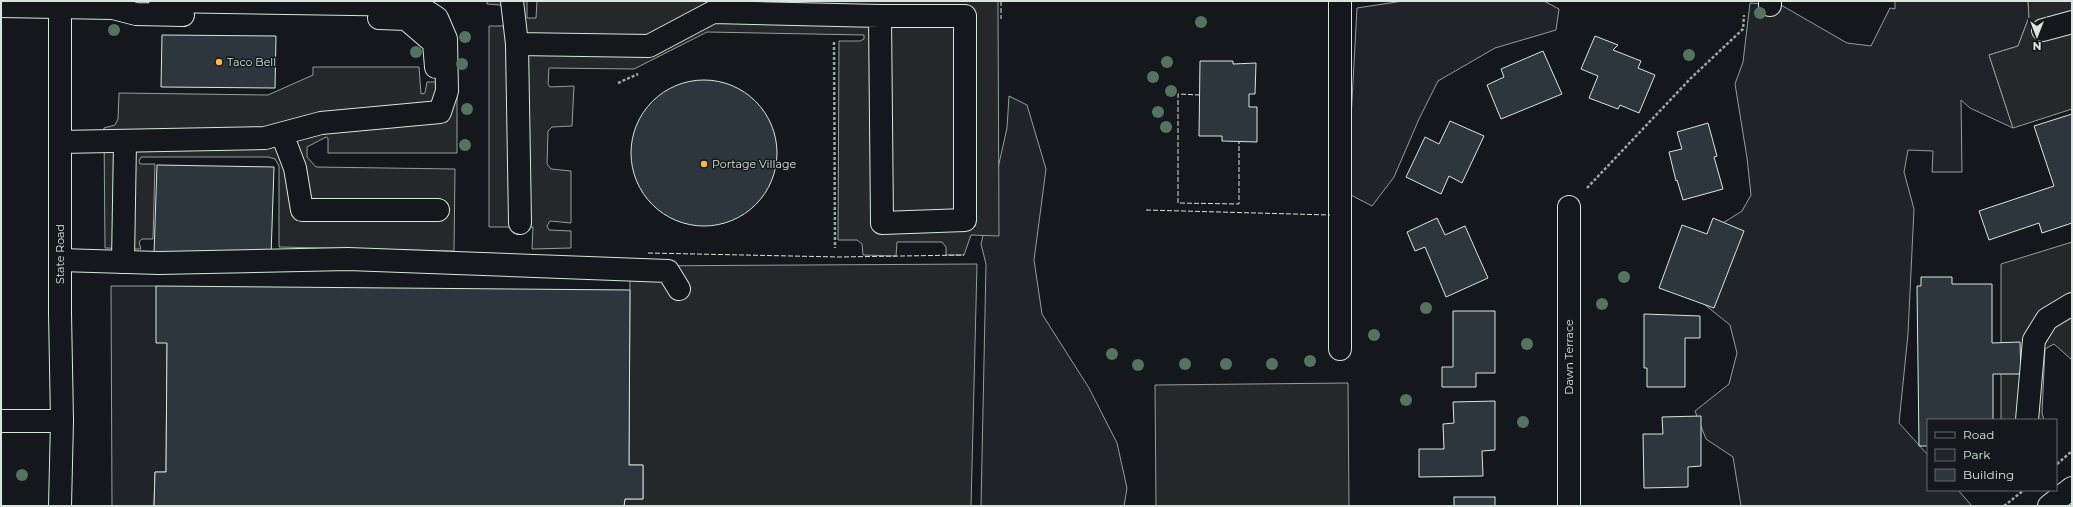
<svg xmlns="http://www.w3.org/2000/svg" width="2073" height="507" font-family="Montserrat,sans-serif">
<rect width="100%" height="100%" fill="#14181c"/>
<g fill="#202428" stroke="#939e99">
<path d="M 1403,1 L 1544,1 L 1559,9 L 1556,30 L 1495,48 L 1438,81 L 1419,119 L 1394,177 L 1372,206 L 1347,193 L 1357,8 Z"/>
<path d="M 1895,1 L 2028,1 L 2029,17 L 2018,46 L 1989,55 L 2013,128 L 1970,108 L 1961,100 L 1962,172 L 1932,172 L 1933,151 L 1908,150 L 1904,172 L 1914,209 L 1908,334 L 1899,423 L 1928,455 L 1928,490 L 1958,490 L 1972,506 L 1741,506 L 1733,457 L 1706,439 L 1695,411 L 1729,384 L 1737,353 L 1730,325 L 1699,300 L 1710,231 L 1742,211 L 1751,195 L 1747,158 L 1735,84 L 1743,62 L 1750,3 L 1781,5 L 1847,43 L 1871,46 L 1890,8 L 1895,9 Z"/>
<path d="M 1009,96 L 1027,105 L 1046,169 L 1034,260 L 1042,314 L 1089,388 L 1117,443 L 1127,488 L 1124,506 L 981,506 L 986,264 L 981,244 L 1007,128 Z"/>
<path d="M 111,286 L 156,286 L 167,343 L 166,472 L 155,472 L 154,506 L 112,506 Z"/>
</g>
<g fill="#24282b" stroke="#939e99">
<path d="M 487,1 L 527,1 L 527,18 L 536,18 L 537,1 L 998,1 L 999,236 L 971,235 L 964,255 L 946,255 L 946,247 L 942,242 L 897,242 L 896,256 L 863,255 L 862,244 L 857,240 L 838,240 L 839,41 L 860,41 L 864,39 L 864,35 L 707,32 L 634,69 L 549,68 L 548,84 L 550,87 L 574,86 L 572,126 L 552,127 L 548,131 L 547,164 L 551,169 L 571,171 L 571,223 L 550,221 L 547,226 L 549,230 L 571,231 L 571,248 L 532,249 L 533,227 L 489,227 L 489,26 L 509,26 L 513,16 L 500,5 L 487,4 Z"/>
<path d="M 2028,1 L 2072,1 L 2072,109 L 2013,128 L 1989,55 L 2018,46 L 2029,17 Z"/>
<path d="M 313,67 L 419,67 L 421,94 L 425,93 L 427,82 L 457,82 L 457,153 L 328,153 L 328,138 L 326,137 L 307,147 L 307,157 L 316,167 L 455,169 L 454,251 L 279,247 L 279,166 L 275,159 L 268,157 L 141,157 L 139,161 L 140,164 L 155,164 L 153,239 L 142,239 L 139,242 L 141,249 L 105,248 L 104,128 L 115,125 L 118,119 L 119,93 L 268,95 L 313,75 Z"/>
<path d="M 2072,242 L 2072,360 L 2054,344 L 2045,349 L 2042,413 L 2044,420 L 2001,420 L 2001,264 Z"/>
<path d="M 977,264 L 971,506 L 624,506 L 625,499 L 643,499 L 643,465 L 629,465 L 630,266 Z"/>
<path d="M 1348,383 L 1349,506 L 1156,506 L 1155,385 Z"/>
</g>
<g fill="#2c363c" stroke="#d8e6dc">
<path d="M 162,35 L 276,36 L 275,88 L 161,87 Z"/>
<path d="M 1595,36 L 1618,45 L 1613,50 L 1641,61 L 1638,68 L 1655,75 L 1639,113 L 1620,105 L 1618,109 L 1589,98 L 1598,76 L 1581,69 Z"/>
<path d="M 1543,51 L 1562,94 L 1501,119 L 1487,85 L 1504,77 L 1501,69 Z"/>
<path d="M 1200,61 L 1233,61 L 1233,64 L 1256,63 L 1255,94 L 1249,94 L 1249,107 L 1257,107 L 1257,142 L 1222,141 L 1222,136 L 1199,136 Z"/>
<circle cx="704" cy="153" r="73"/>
<path d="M 2072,114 L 2072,223 L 2042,233 L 2039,223 L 1989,240 L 1979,211 L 2054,186 L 2034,126 Z"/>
<path d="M 1450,121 L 1484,136 L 1462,183 L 1449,176 L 1441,194 L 1406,177 L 1425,137 L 1439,144 Z"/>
<path d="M 1708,123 L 1717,156 L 1714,157 L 1723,189 L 1683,200 L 1677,180 L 1676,181 L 1669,152 L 1682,149 L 1677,132 Z"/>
<path d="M 157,165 L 274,167 L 271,256 L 154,254 Z"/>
<path d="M 1437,218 L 1445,235 L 1465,226 L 1488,278 L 1446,297 L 1425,247 L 1415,251 L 1407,232 Z"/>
<path d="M 1713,218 L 1744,231 L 1714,308 L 1659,288 L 1682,225 L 1707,234 Z"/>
<path d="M 1921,277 L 1952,277 L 1952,284 L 1992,284 L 1992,343 L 2020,342 L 2021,374 L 1993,374 L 1993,420 L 1928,420 L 1928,446 L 1919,446 L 1917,286 L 1921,286 Z"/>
<path d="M 156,286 L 630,290 L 629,465 L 643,465 L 643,499 L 625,499 L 624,506 L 154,506 L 155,472 L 166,472 L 167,343 L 156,343 Z"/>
<path d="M 1453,311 L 1495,311 L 1495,373 L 1476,373 L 1476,387 L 1442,387 L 1442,367 L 1453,367 Z"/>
<path d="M 1644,314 L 1700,316 L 1700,338 L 1685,338 L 1685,387 L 1647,387 L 1647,368 L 1644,368 Z"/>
<path d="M 1495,401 L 1495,450 L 1482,451 L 1483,476 L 1419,477 L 1419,449 L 1444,449 L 1443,424 L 1454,423 L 1453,402 Z"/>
<path d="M 1701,416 L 1701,466 L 1688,467 L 1688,487 L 1644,488 L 1643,434 L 1663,434 L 1662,417 Z"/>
<rect x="1454" y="497" width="41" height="9"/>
</g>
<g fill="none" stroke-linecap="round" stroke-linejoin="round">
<g stroke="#d8e6dc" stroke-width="24">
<g id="minor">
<path d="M 512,1 L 517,44 L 649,46 L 713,12 L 880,16 L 965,16 L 965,220 L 882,223 L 880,16"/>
<path d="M 1770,5 L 1770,1"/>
<path d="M 1,6 L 113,8 L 136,14 L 183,15"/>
<path d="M 379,18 L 406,19 L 434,43 L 436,67"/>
<path d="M 2043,30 L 2072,22"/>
<path d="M 517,44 L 520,223"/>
<path d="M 282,134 L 295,168 L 302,210 L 438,210"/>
<path d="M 60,142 L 265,138 L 321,123 L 440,112 L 447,91 L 446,39 L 437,18 L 417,5 L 160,1"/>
<path d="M 60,260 L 159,263 L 348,259 L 668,271 L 679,289"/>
<path d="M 123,262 L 125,141"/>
<path d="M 1340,349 L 1340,1"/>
<path d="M 2027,420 L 2034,340 L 2047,319 L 2072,304"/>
<path d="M 1,421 L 62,421"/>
<path d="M 1569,506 L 1569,207"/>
</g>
</g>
<g stroke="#d8e6dc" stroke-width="24">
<g id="major">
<path d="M 60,506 L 62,421 L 60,313 L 60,1"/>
<path d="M 2049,506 L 2072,488"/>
</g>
</g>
<g stroke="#9da8a2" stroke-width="2.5" stroke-dasharray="3 2" stroke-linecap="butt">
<path d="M 834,42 L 835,248"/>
<path d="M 618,83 L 638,74"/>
<path d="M 1587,188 L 1691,78 L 1743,29 L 1744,15"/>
<path d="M 2057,464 L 2072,451"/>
<path d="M 2004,506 L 2024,490"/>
</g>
<use href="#minor" stroke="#14181c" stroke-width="22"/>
<use href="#major" stroke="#14181c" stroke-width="22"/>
<g stroke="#d8e6dc" stroke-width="1" stroke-dasharray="5 2" stroke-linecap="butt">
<path d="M 1001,1 L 1001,19"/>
<path d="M 1200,95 L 1178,94 L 1178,203 L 1239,204 L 1239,141"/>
<path d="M 1146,210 L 1330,215"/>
<path d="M 648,253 L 839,257 L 964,255"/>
</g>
</g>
<g fill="#55745f">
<circle cx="1760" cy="13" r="6"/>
<circle cx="1201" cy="22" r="6"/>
<circle cx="114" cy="30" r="6"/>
<circle cx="465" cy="37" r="6"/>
<circle cx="416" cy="52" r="6"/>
<circle cx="1689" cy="55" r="6"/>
<circle cx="1167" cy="62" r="6"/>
<circle cx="462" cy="64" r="6"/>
<circle cx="1153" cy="77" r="6"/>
<circle cx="1171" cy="91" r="6"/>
<circle cx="467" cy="109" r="6"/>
<circle cx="1158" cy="112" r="6"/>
<circle cx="1166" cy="127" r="6"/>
<circle cx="465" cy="145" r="6"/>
<circle cx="1624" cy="277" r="6"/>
<circle cx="1602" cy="304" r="6"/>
<circle cx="1426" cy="308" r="6"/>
<circle cx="1374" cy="335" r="6"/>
<circle cx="1527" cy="344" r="6"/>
<circle cx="1112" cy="354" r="6"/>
<circle cx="1310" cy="361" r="6"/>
<circle cx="1185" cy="364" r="6"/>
<circle cx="1226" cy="364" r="6"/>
<circle cx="1272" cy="364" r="6"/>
<circle cx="1138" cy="365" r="6"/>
<circle cx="1406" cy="400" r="6"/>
<circle cx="1523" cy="422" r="6"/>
<circle cx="22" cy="475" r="6"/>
</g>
<g fill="#ffb74d" stroke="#14181c" stroke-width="1.5">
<circle cx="219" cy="62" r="4"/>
<circle cx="704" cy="164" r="4"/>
</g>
<g text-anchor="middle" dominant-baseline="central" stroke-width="3" stroke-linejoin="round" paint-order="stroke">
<g font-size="11" fill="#d8e6dc" stroke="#14181c" text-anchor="start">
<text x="227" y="62">Taco Bell</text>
<text x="712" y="164">Portage Village</text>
</g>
<g font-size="11" fill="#d8e6dc" stroke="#14181c">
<text transform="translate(60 254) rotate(-90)">State Road</text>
<text transform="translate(1569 357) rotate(-90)">Dawn Terrace</text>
</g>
</g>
<rect width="2073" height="507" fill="none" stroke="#d8e6dc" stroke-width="4"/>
<rect x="1927" y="419" width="130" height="72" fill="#14181c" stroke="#626a69"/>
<rect x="1935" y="432" width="20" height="6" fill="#14181c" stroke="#626a69"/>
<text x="1963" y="439" font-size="12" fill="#d8e6dc">Road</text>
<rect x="1935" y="449" width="20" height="12" fill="#202428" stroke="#626a69"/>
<text x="1963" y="459" font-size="12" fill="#d8e6dc">Park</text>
<rect x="1935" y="469" width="20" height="12" fill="#2c363c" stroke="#626a69"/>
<text x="1963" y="479" font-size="12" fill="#d8e6dc">Building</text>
<g transform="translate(2037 36) rotate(180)" stroke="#14181c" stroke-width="3" paint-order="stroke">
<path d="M0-3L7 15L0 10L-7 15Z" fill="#d8e6dc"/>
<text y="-6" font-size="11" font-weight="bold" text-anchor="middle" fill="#d8e6dc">N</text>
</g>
</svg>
